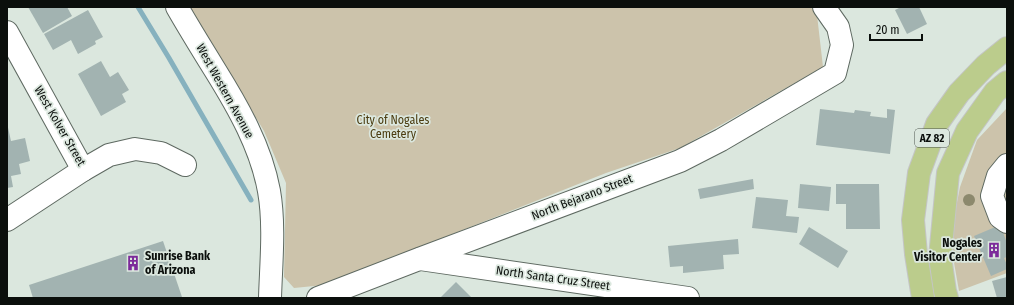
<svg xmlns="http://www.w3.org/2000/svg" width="1014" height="305" font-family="'Fira Sans Condensed',sans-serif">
<rect width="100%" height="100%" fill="#dbe7de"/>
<g fill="#ccc3ab">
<path d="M 189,7 L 811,7 L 817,15 L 823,67 L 680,148 L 606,173 L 324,285 L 294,288 L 284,277 L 286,183 L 264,131 Z"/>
<path d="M 1007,108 L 1007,273 L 959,291 L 953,257 L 953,223 L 960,187 L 977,140 Z"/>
</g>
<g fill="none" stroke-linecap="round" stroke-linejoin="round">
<path stroke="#86b1be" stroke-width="5" d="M 138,7 L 169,58 L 251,200"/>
</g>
<g fill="#a2b3b1">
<path d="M 28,7 L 67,7 L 72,16 L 43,33 Z"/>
<path d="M 901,7 L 919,7 L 927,24 L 907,34 L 895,10 Z"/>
<path d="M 88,10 L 103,37 L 95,41 L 96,44 L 78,54 L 71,40 L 53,50 L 44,34 Z"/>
<path d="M 101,61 L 110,77 L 118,72 L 129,90 L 122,94 L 126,102 L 101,116 L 78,74 Z"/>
<path d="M 820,109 L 854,113 L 855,110 L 871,112 L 870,116 L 887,118 L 887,109 L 895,110 L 890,154 L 816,145 Z"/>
<path d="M 7,123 L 11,141 L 25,138 L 30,161 L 19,164 L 21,174 L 11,176 L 13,187 L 7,188 Z"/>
<path d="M 753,179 L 754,189 L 700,199 L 698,189 Z"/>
<path d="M 800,184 L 831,187 L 829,211 L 798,208 Z"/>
<path d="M 836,184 L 879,184 L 880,229 L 846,229 L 846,204 L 836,204 Z"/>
<path d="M 756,197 L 788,200 L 786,216 L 799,217 L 797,233 L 752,228 Z"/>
<path d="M 1000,225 L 1007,243 L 1007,257 L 1004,258 L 1007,265 L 1007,269 L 991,276 L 974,236 Z"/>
<path d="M 809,227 L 848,251 L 838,268 L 799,244 Z"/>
<path d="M 738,239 L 739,254 L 723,255 L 724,269 L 683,273 L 683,266 L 670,267 L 668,246 Z"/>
<path d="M 163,241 L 182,297 L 180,298 L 33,298 L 29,285 Z"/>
<path d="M 1007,277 L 1007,298 L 997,298 L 992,281 Z"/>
<path d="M 456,282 L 472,298 L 440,298 Z"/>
</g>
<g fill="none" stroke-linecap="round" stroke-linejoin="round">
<g stroke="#5e6961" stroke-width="24">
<g id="minor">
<path d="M 177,7 C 189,28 202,49 215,70 C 238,107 261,147 269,191 C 275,225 271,264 270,298"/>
<path d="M 7,32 L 83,170 L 109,155 L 135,149 L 161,153 L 185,165"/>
<path d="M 1007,165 L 998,176 L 992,196 L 1000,217 L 1007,222"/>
<path d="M 7,220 L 83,170"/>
<path d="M 420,259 L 688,298"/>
<path d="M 318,298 L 419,259 L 680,161 L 721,140 L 835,73 L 842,45 L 838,27 L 824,7"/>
</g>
</g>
<g stroke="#c4c5c5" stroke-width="24">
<g id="major">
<path d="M 923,298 L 916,254 L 913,220 L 919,173 L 937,124 L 959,93 L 986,65 L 1007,48"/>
<path d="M 947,298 L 945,291 L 940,257 L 948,173 L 967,131 L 995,92 L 1007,82"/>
</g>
</g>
<use href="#minor" stroke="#fff" stroke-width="22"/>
<use href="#major" stroke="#bbcc8c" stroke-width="22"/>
</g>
<circle fill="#8c896d" cx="969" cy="200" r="6"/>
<defs>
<g id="building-bare" transform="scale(1.2)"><path d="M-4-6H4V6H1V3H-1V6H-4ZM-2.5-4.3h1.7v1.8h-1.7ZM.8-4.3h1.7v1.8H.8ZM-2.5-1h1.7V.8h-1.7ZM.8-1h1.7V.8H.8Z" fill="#7c2a9a" stroke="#dbe7de" stroke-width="2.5" paint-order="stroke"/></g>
</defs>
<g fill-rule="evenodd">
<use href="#building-bare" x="994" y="250"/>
<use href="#building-bare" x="133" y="263"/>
</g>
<g text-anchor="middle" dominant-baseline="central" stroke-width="3.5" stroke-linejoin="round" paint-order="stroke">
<rect fill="#dbe7de" stroke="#49504b" stroke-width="1" x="915" y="129" width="34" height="18" rx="3"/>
<g font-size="11" font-weight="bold" fill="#0b0f0c">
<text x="932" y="138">AZ 82</text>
</g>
<g font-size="12" fill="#0b0f0c" stroke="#dbe7de">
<text transform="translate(225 91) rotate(61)">West Western Avenue</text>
<text transform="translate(60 126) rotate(60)">West Kolver Street</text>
<text transform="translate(582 197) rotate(-21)">North Bejarano Street</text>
<text transform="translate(553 278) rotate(8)">North Santa Cruz Street</text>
</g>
<g font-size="12" fill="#4b3c10" stroke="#dbe7de">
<text x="393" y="120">City of Nogales<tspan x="393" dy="14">Cemetery</tspan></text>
</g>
<g font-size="12" font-weight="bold" fill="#0b0f0c" stroke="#dbe7de" text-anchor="end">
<text x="982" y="243">Nogales<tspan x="982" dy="14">Visitor Center</tspan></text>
<text x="145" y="256" text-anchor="start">Sunrise Bank<tspan x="145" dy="14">of Arizona</tspan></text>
</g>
</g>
<rect width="1014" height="305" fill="none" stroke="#0b0f0c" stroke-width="16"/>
<path d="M870 34v6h52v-6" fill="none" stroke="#0b0f0c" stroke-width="2"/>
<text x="876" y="34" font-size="12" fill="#0b0f0c" stroke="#dbe7de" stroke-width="3" paint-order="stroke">20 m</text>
</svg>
